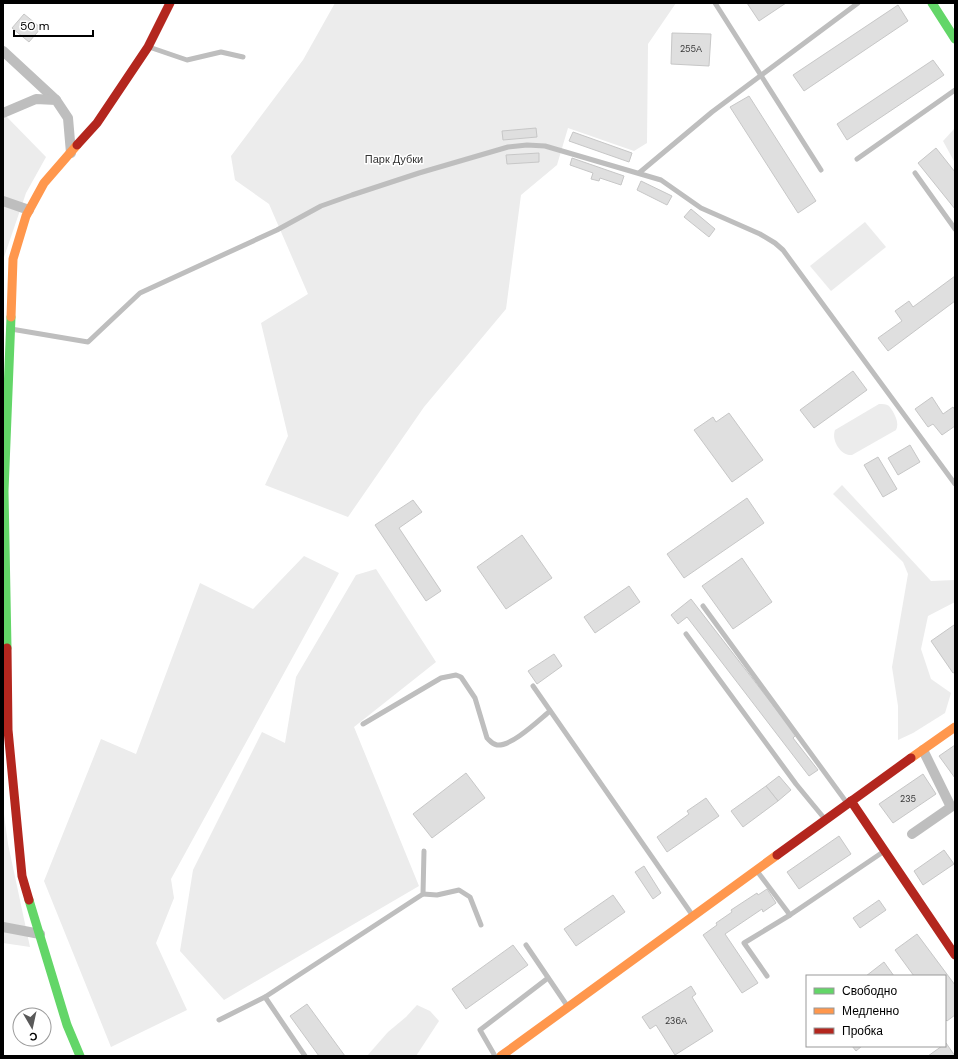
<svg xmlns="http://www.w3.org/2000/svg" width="958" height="1059" font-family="'DM Sans',sans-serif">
<rect width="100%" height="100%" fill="#fff"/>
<g fill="#ececec">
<path d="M 335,3 L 676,3 L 648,44 L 647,143 L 634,151 L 568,128 L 557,165 L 521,195 L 506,309 L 424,407 L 348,517 L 265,485 L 288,436 L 261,323 L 308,294 L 269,204 L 235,180 L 231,156 L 303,60 Z"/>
<path d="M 3,113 L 46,157 L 26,193 L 3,260 Z"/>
<path d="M 955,128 L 955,163 L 943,141 Z"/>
<path d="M 865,222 L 886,247 L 831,291 L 810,266 Z"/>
<path d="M 879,404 C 883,404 886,404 889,406 C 894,412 900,423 896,430 L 852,455 C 841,456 831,441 835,430 Z"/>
<path d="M 842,485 L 931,581 L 955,580 L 955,602 L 928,616 L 921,649 L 931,679 L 951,693 L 945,713 L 913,733 L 898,740 L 898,706 L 892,667 L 908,574 L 903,562 L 833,494 Z"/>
<path d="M 304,556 L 339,573 L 171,879 L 174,898 L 156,943 L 187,1010 L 111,1047 L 44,881 L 101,739 L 136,754 L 200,583 L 253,609 Z"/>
<path d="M 376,569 L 436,662 L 354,727 L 419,886 L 224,1000 L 180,951 L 193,870 L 262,732 L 285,743 L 296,677 L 356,575 Z"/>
<path d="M 3,807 L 8,844 L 30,947 L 3,943 Z"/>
<path d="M 417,1005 L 430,1011 L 439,1021 L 416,1056 L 367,1056 L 388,1032 L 406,1017 Z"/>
</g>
<g fill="#dfdfdf" stroke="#c7c7c7">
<path d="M 747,3 L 786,3 L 759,21 Z"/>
<path d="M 898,5 L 908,21 L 804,91 L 793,75 Z"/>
<path d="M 24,14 L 41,28 L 29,42 L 12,28 Z"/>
<path d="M 672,33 L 711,34 L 709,66 L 671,64 Z"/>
<path d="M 933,60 L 944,75 L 847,140 L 837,124 Z"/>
<path d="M 749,96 L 816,201 L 798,213 L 730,107 Z"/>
<path d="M 536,128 L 537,137 L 503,140 L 502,131 Z"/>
<path d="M 573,132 L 632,153 L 629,162 L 569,141 Z"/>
<path d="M 936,148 L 955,172 L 955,209 L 918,163 Z"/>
<path d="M 539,153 L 539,162 L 507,164 L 506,155 Z"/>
<path d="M 572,158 L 624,176 L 621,185 L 600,178 L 599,181 L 591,179 L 593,173 L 570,165 Z"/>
<path d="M 641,181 L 672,196 L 667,205 L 637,190 Z"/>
<path d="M 691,209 L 715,229 L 709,237 L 684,217 Z"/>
<path d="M 955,276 L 955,301 L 888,351 L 878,338 L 902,321 L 895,311 L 909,301 L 913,307 Z"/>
<path d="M 853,371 L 867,390 L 814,428 L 800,410 Z"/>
<path d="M 932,397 L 943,414 L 953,407 L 955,410 L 955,426 L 942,435 L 933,424 L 928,427 L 915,409 Z"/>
<path d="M 729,413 L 763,460 L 732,482 L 694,430 L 713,417 L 716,422 Z"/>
<path d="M 910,445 L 920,462 L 898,475 L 888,458 Z"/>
<path d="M 878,457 L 897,489 L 883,497 L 864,465 Z"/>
<path d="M 747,498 L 764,523 L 684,578 L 667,554 Z"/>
<path d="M 413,500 L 422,512 L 399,528 L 441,591 L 426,601 L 375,525 Z"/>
<path d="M 522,535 L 552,578 L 506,609 L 477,567 Z"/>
<path d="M 742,558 L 772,602 L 733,629 L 702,586 Z"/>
<path d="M 629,586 L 640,602 L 595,633 L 584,617 Z"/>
<path d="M 691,599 L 796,735 L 793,738 L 818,770 L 809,776 L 687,617 L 678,624 L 671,615 Z"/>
<path d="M 954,625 L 955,627 L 955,672 L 953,673 L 931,641 Z"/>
<path d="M 554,654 L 562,666 L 537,684 L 528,671 Z"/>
<path d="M 955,745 L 955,778 L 939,756 Z"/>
<path d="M 466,773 L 485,798 L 432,838 L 413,814 Z"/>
<path d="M 923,774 L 936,794 L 893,823 L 879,804 Z"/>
<path d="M 779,776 L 791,790 L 778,801 L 766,786 Z"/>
<path d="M 766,786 L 778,801 L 743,827 L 731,811 Z"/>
<path d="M 706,798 L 719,816 L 667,852 L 657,837 L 689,814 L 687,811 Z"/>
<path d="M 839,836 L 851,854 L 799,889 L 787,872 Z"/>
<path d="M 944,850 L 954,864 L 923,885 L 914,871 Z"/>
<path d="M 644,866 L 661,893 L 653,899 L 635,872 Z"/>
<path d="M 767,889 L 776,903 L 763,912 L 762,909 L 725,934 L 758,983 L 742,993 L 703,935 L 717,925 L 716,923 L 732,912 L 731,910 L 757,893 L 758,895 Z"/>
<path d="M 613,895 L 625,912 L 576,946 L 564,929 Z"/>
<path d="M 879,900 L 886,910 L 860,928 L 853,918 Z"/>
<path d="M 917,934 L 955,985 L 955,1015 L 947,1021 L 945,1019 L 945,976 L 914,976 L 895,950 Z"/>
<path d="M 513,945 L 528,965 L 466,1009 L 452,989 Z"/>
<path d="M 884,962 L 894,976 L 866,976 Z"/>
<path d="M 691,986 L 696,994 L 692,997 L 713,1031 L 675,1055 L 656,1025 L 650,1029 L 642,1017 Z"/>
<path d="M 307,1004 L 345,1056 L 319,1056 L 290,1016 Z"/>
<path d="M 946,1043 L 955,1056 L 928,1056 L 942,1046 L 945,1046 Z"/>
<path d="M 852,1046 L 862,1046 L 856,1051 Z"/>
</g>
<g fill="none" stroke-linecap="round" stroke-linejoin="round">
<g stroke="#bebebe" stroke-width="5">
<path d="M 715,3 L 821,170"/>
<path d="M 149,47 L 187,60 L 221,52 L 243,57"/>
<path d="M 857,159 L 955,90"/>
<path d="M 639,173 L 712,112 L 858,3"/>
<path d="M 915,173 L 955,229"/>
<path d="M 11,329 L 88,342 L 140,293 L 277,230 L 321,206 L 352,195 L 419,173 L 508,147 L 527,145 L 545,146 L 661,180 L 701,208 L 760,234 L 775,243 L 783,250 L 955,484"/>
<path d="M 703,606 L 847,803"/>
<path d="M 686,634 L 796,784 L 824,818"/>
<path d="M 533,686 L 693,916"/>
<path d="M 363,724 L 441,678 L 456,675 L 461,677 L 475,698 L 487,738 C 490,741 492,744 497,745 C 511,747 539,720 550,711"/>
<path d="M 757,871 L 790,915 L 744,943 L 767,976"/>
<path d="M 423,894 L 437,895 L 459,890 L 470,897 L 481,925"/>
<path d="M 790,915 L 883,852"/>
<path d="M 526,945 L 568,1007"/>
<path d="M 219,1020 L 265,997"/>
<path d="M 305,1056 L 265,997 L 423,894 L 424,851"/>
<path d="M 495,1056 L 480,1030 L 548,978"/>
</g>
<g stroke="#bebebe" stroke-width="10">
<path d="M 3,51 L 56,100"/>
<path d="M 3,113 L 36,99 L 56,100 L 68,118 L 71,153"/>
<path d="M 3,201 L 29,210"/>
<path d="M 912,834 L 951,807 L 923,750"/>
<path d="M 3,927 L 40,934"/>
</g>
<g stroke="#63d668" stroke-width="9">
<path d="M 932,3 L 955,39"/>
<path d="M 7,648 L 4,491 L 11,317"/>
<path d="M 29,900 L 67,1025 L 80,1056"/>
</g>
<g stroke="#ff974d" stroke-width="9">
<path d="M 11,317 L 13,259 L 26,216 L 44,183 L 77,145"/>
<path d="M 911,758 L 955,727"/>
<path d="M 501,1056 L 777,855"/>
</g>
<g stroke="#b3261e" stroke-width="9">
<path d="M 77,145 L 97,123 L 148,47 L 170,3"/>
<path d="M 7,648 L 8,730 L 22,876 L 29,900"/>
<path d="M 851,801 L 955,955"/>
<path d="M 777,855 L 911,758"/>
</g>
</g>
<g text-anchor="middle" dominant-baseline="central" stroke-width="3" stroke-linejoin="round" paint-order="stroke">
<g font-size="9" fill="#383838">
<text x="691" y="49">255А</text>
<text x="908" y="799">235</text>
<text x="676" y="1021">236А</text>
</g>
<g font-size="11" fill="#333" stroke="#fff">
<text x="394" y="159">Парк Дубки</text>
</g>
</g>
<rect width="958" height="1059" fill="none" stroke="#000000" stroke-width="8"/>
<rect x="806" y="975" width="140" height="72" fill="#ffffff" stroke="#999999"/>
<rect x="814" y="988" width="20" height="6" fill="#63d668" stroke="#999999"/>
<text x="842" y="995" font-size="12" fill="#000000">Свободно</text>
<rect x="814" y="1008" width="20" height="6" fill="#ff974d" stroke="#999999"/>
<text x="842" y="1015" font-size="12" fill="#000000">Медленно</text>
<rect x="814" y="1028" width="20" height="6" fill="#b3261e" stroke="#999999"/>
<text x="842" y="1035" font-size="12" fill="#000000">Пробка</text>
<g transform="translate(32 1027) rotate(171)"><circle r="19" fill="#ffffff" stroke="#999999"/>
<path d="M0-3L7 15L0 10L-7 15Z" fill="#595959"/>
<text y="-6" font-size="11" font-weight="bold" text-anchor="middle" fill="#000000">С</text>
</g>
<path d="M14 30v6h79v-6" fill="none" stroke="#000000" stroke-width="2"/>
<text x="20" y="30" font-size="12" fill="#000000" stroke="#ffffff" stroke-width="3" paint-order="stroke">50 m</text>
</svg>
